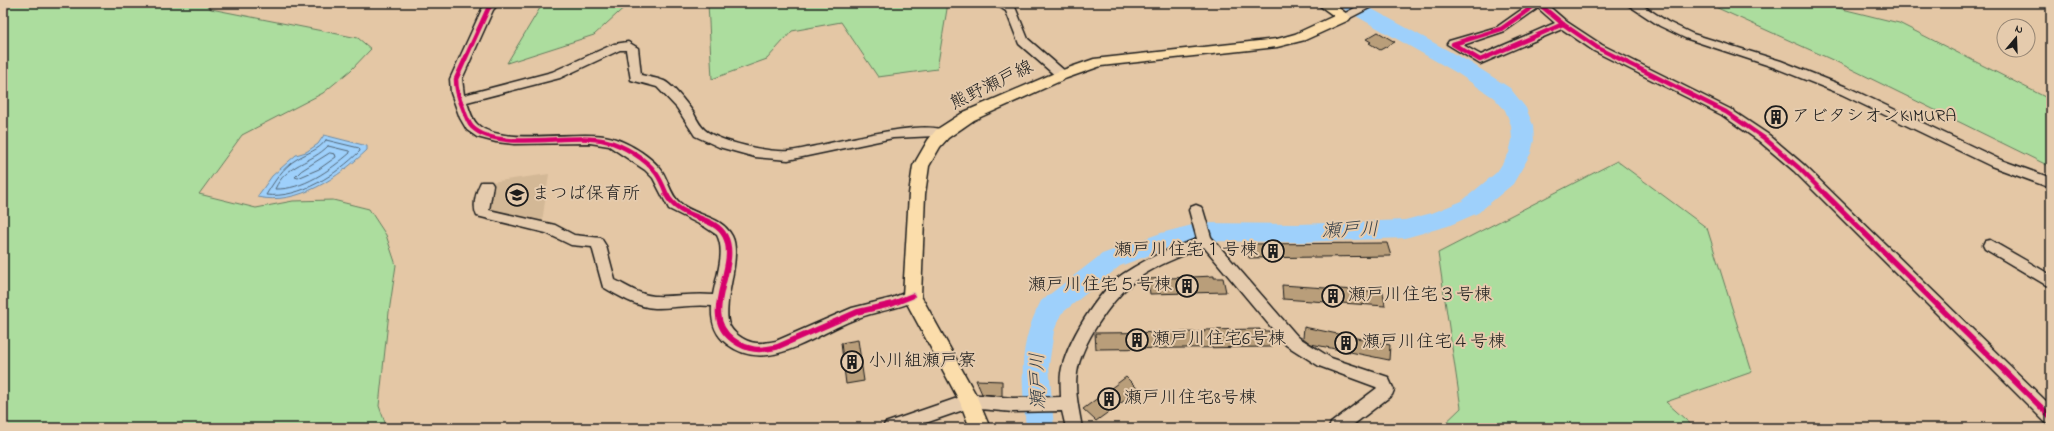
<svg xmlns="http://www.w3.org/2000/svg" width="2054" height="431" font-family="'Indie Flower','Klee One',sans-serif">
<rect width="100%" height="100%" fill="#e4c7a5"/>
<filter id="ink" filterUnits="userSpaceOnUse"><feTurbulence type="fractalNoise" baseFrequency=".025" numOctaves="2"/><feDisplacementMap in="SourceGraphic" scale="8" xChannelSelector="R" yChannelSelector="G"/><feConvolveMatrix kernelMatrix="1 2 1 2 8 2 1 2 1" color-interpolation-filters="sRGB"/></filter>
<g filter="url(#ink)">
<path fill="#d3b896" d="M 549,174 L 542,222 L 483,208 L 491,182 Z"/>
<g fill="#acdd9e" stroke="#647c5d">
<path d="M 3,3 L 203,3 L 211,9 L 358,38 L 371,49 L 351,70 L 323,93 L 242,135 L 199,194 L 256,208 L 293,201 L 333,200 L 369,209 L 386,235 L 396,265 L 389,312 L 379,406 L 387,428 L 3,428 Z"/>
<path d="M 543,3 L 629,3 L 594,35 L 507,63 Z"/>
<path d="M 708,3 L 948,3 L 937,69 L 878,77 L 841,22 L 792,31 L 767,59 L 712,79 Z"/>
<path d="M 1713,3 L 1818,3 L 1899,23 L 2051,100 L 2051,167 L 1837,62 L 1713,6 Z"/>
<path d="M 1617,161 L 1707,228 L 1752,372 L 1666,402 L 1695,428 L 1440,428 L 1461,408 L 1438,253 Z"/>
</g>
<path fill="#9ed0fb" stroke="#6a88a2" d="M 324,135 L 367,146 L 367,150 C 339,177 298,206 257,197 L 272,176 L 296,155 L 306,152 L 318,144 Z"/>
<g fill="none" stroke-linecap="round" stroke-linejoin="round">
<g stroke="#506475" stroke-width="1">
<path d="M 326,140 L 359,148 L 360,151 C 337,174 300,199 266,195 C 274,182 283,167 297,159 C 308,152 318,151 326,140 Z"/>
<path d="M 328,146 L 349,151 L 350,153 C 330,170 303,190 275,189 C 286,164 312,163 328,146 Z"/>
<path d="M 330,153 L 335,154 L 336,157 L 319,169 L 298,178 L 295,177 L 301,171 Z"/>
</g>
<path fill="#9ed0fb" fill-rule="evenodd" d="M 1337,3 L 1361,3 L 1471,63 L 1510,88 L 1526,108 L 1533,125 L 1534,140 L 1531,153 L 1513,184 L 1478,213 L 1448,226 L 1405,238 L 1300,242 L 1200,241 L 1166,249 L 1120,266 L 1061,314 L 1054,331 L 1049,365 L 1054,428 L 1026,428 C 1022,380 1017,346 1041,301 L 1102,254 L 1161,233 L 1200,223 L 1300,224 L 1405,220 L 1432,213 L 1462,201 L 1497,172 L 1509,153 L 1512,140 L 1511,125 L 1505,110 L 1494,98 L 1457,73 L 1340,7 Z"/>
</g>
<g fill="#b99e7a" stroke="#1c1c1c">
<path d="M 1378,32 L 1395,42 L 1380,50 L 1369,43 L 1371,42 L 1366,39 Z"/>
<path d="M 1387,243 L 1391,256 L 1249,258 L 1247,244 Z"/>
<path d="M 1214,276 L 1214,278 L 1223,278 L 1226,292 L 1150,294 L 1148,279 Z"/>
<path d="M 1282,285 L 1383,292 L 1385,306 L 1283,299 Z"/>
<path d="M 1304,327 L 1390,345 L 1389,360 L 1311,344 L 1303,338 Z"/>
<path d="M 1260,329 L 1260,331 L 1269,331 L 1272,347 L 1096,349 L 1095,333 L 1205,332 L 1204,330 Z"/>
<path d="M 858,340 L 864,381 L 846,384 L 841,343 Z"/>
<path d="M 1126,377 L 1139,390 L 1096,421 L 1083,409 Z"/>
<path d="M 976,380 L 1002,381 L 1002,396 L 982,394 Z"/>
</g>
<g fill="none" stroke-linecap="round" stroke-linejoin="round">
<g stroke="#1c1c1c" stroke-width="3">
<g id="minor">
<path d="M 487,3 L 499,3 L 493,10 L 462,79 L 464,95 L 552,72 L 614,44 L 628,42 L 638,48 L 641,75 C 648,77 657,78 664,81 C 673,85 687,104 693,112 C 696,118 700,126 705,130 C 719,142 770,153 789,151 C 814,149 935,113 948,134 L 947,137 L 942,138 L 936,136 L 893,138 L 788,160 L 755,157 L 719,147 L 695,136 L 677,108 L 657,87 L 631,80 L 626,50 L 620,50 L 560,78 L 467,102 C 469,109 472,119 477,124 C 499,146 573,131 604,136 C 623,139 646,153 659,167 C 668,177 669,194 680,203 C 696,217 721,215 732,236 C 740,251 730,285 728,301 C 727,316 725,326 739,336 C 751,345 761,344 776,341 L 852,308 L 892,298 L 912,290 L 917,292 L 920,296 L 917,300 C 897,310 874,311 853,320 C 814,335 767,375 727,344 C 714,334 711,321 712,306 C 693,304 674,308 655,308 C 636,307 619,296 603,287 L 592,247 L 571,245 L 546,233 L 477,216 C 472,207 476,191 481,182 L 491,182 L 493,185 L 489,210 L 555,225 L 574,235 L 601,238 L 606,246 L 615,280 C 627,286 640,295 654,296 C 674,297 693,293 713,295 C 716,277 726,252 717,235 L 705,227 L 669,209 L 653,178 L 645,170 L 609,146 L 590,143 L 514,144 L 496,142 L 477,137 L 467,130 L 460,118 L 451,93 L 450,79 L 482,9 Z"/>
<path d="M 993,3 L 1008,3 L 1015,7 L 1028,39 L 1066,72 L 1068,75 L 1066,78 L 1058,78 L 1019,44 L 1006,11 Z"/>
<path d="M 1364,3 L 1379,3 L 1348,19 L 1344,20 L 1338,17 Z"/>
<path d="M 1531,3 L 1545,3 L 1567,22 L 1602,45 L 1730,109 L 1769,135 L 1804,165 L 2051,406 L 2051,424 L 2045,422 L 1794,171 L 1759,141 L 1722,115 L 1594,51 L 1562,29 L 1480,64 L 1447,44 L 1449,41 L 1497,27 ZM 1538,8 L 1555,23 L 1481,55 L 1463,45 L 1505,31 Z"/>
<path d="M 1625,3 L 1639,3 L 1668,22 L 1693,34 L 1781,61 L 1849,88 L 2001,160 L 2051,178 L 2051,188 L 1991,166 L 1841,94 L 1773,67 L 1685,38 L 1660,26 Z"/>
<path d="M 1196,205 L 1201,207 L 1203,210 L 1211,237 L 1298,337 L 1331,358 L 1388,377 L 1394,390 L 1392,395 L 1349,428 L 1329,428 L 1331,423 L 1377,388 L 1376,387 L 1319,366 L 1286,345 L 1204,247 C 1179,257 1153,266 1132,283 C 1110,302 1081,344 1077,373 C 1074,391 1079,410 1082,428 L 1066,428 L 1062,411 L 1013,412 L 969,408 L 911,428 L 883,428 L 885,423 L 969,394 L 1013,398 L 1061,397 C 1061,390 1060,381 1061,373 C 1066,343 1098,291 1123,274 C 1147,258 1171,248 1197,239 L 1189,210 L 1191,207 Z"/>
<path d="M 1990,240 L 2051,275 L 2051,288 L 1985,249 L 1983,245 L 1985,241 Z"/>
</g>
</g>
<g stroke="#1c1c1c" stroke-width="3">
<path id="major" d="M 1316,3 L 1332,3 L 1351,17 L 1349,20 L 1305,40 L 1277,47 L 1101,66 L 1067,78 L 974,120 L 948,138 L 940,147 L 929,166 L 925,194 L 921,296 L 976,395 L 990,428 L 970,428 L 960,402 L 903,296 L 909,194 L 913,166 L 928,140 L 936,130 L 964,112 L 1057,72 L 1094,59 L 1277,39 L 1295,34 L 1334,16 Z"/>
</g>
<use href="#minor" fill="#e5cbad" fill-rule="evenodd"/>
<use href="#major" fill="#fbddab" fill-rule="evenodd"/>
<g stroke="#e5cbad" stroke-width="6">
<g id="cycleway-far1">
<path d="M 493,3 L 488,9 L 456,79 C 456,89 459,99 463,108 C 465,114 468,123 472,127 C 499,153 571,132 606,141 C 623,145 646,159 656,173 C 661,180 664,188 667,195"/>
<path d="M 1538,3 L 1563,24 L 1480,60 L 1453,44 L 1501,29 Z"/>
<path d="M 1563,24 L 1598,48 L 1726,112 L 1764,138 L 1799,168 L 1826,195"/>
</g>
</g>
<g stroke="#e5cbad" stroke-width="8">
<g id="cycleway">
<path d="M 666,194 C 680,221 713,214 725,236 C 741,267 697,314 733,340 C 748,351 760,351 777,347 L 857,312 L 892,304 L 912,296"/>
<path d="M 1825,194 L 2051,417"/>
</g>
</g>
<use href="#cycleway-far1" stroke="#d6006c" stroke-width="4.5"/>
<use href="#cycleway" stroke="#d6006c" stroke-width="5.5"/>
</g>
</g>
<defs>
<g id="building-ring" transform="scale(1.15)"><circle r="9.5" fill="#e5cbad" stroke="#1c1c1c" stroke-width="1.5"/><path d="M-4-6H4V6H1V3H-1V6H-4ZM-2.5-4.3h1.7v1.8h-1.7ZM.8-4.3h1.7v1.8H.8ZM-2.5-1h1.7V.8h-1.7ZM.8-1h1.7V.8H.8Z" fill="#1c1c1c"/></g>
<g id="school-ring" transform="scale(1.15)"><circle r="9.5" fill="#e5cbad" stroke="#1c1c1c" stroke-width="1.5"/><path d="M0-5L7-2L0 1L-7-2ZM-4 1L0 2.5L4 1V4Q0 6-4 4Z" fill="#1c1c1c"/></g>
</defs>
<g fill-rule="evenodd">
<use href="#building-ring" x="1776" y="117"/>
<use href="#school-ring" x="517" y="195"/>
<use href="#building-ring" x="1273" y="251"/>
<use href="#building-ring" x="1187" y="286"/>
<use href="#building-ring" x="1333" y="296"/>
<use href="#building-ring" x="1137" y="340"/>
<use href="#building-ring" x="1346" y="343"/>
<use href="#building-ring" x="852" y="362"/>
<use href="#building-ring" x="1109" y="399"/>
</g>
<g text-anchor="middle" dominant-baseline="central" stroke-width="4" stroke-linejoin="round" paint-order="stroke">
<g font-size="18" fill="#1c1c1c" stroke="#e5cbad">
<text transform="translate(992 86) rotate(-26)">熊野瀬戸線</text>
</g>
<g font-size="18" fill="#1c1c1c" stroke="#e5cbad" text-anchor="start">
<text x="1792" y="117">アビタシオンKIMURA</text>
<text x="532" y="195">まつば保育所</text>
<text x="1258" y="251" text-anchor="end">瀬戸川住宅１号棟</text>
<text x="1172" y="286" text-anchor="end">瀬戸川住宅５号棟</text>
<text x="1348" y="296">瀬戸川住宅３号棟</text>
<text x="1152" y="340">瀬戸川住宅6号棟</text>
<text x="1362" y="343">瀬戸川住宅４号棟</text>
<text x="868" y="362">小川組瀬戸寮</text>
<text x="1124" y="399">瀬戸川住宅8号棟</text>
</g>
<g font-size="19" font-style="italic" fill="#364049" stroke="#e5cbad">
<text transform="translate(1350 231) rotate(-2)">瀬戸川</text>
<text transform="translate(1039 381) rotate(-91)">瀬戸川</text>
</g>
</g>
<rect width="2054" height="431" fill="none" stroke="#e5cbad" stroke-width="16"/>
<rect x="8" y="8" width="2038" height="415" fill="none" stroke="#1c1c1c" stroke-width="1.5" filter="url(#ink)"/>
<g transform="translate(2016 38) rotate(19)"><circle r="19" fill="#e5cbad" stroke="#958573"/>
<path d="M0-3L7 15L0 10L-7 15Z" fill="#1c1c1c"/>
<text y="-6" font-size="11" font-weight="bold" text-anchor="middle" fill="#1c1c1c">N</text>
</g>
</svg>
